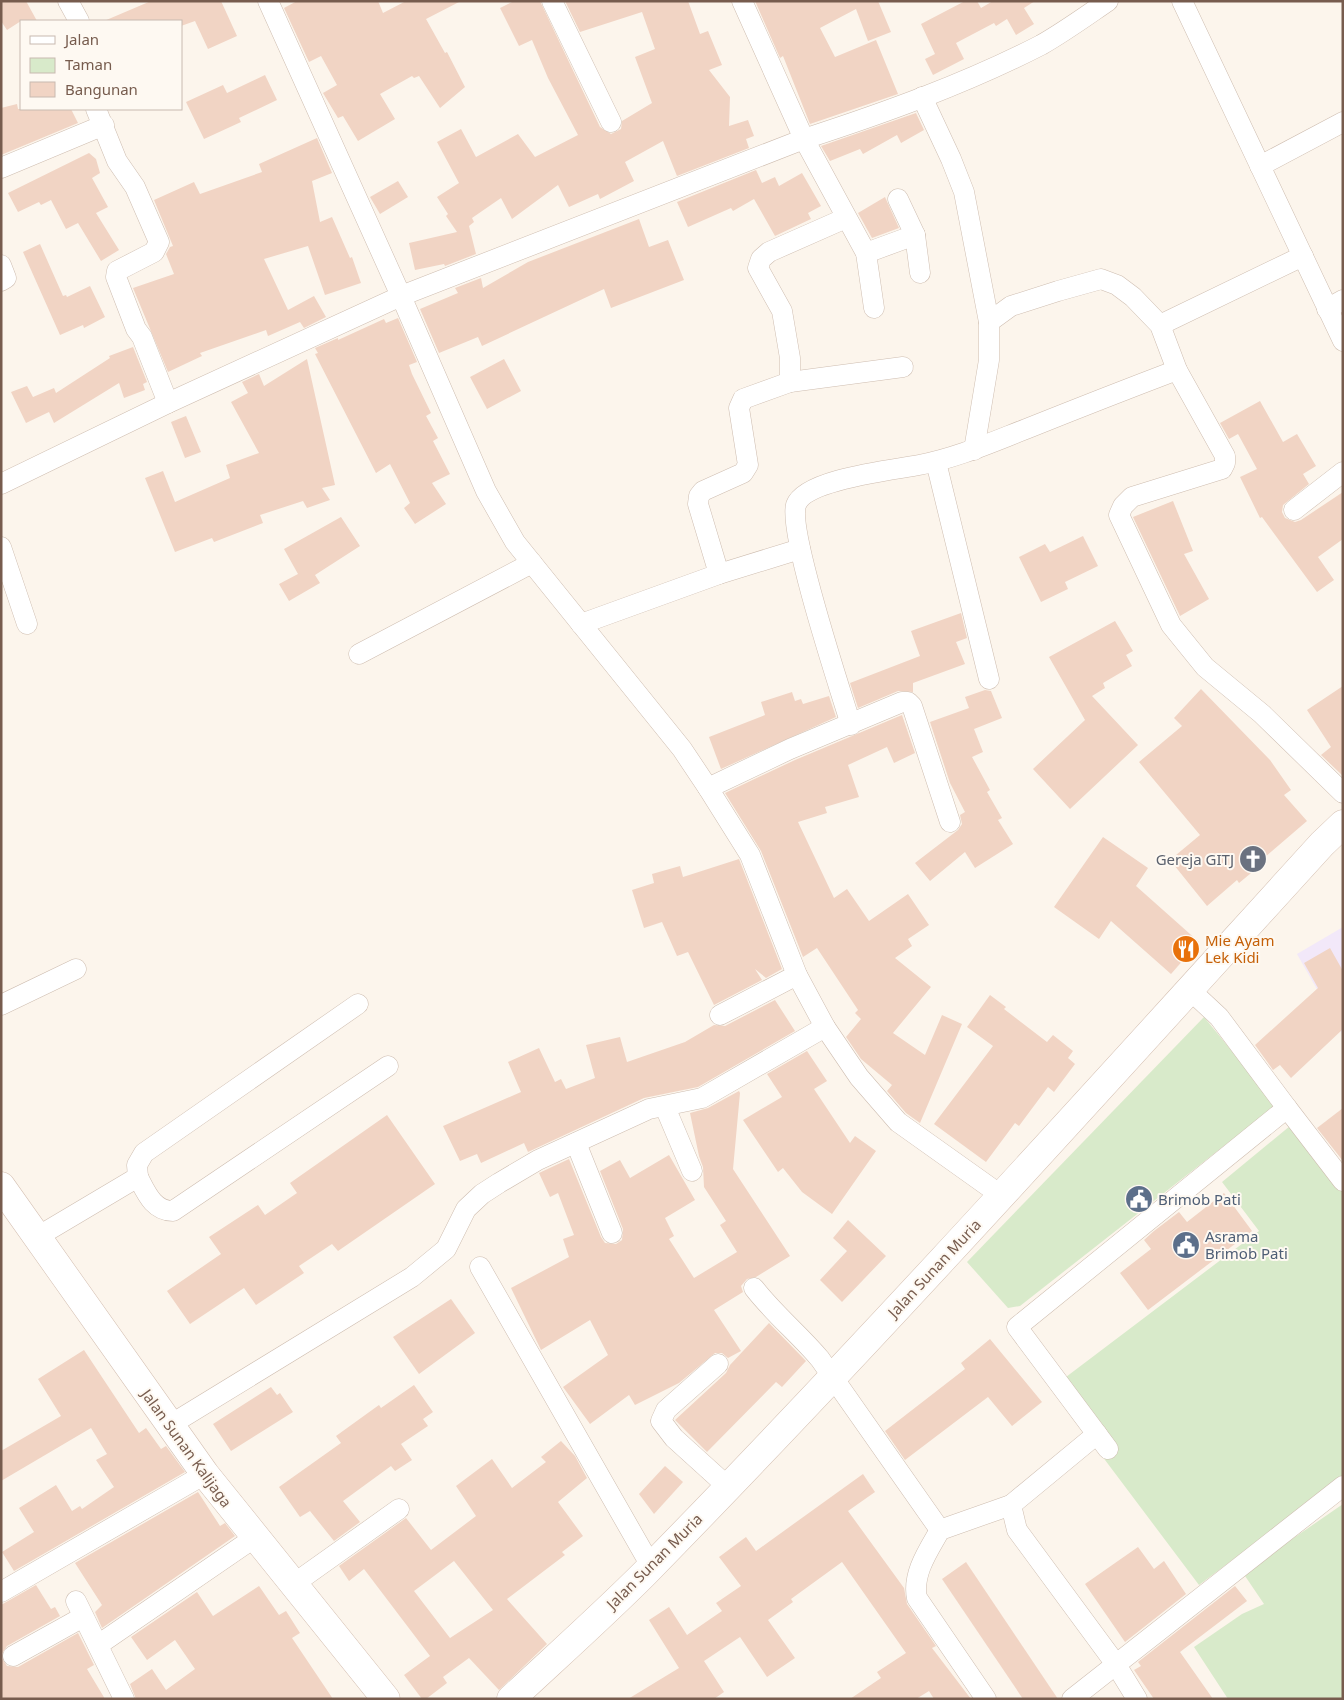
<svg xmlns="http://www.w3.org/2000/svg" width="1344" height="1700" font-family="'Noto Sans',sans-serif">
<rect width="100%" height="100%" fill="#fcf5ec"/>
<path fill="#f2e8f9" d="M 1343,927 L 1343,1035 L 1297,954 Z"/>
<g fill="#d8eaca">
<path d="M 1204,1017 L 1276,1105 L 1020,1306 L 1008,1308 L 967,1262 Z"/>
<path d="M 1290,1126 L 1343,1189 L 1343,1477 L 1199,1585 L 1102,1456 L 1117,1445 L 1066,1377 L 1259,1231 L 1222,1182 Z"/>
<path d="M 1343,1504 L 1343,1699 L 1228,1699 L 1194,1647 L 1242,1614 L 1264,1604 L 1243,1573 Z"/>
</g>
<g fill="#f1d4c4" fill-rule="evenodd">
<path d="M 1,1 L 26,1 L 37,21 L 21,21 L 7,30 L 1,21 Z"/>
<path d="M 151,1 L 221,1 L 237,36 L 208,49 L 195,21 L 181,26 L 181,21 L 104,21 Z"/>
<path d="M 297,1 L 378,1 L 383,13 L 406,1 L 461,1 L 426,19 L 445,53 L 447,52 L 465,87 L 440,108 L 419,76 L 414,78 L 412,76 L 380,94 L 395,119 L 358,141 L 343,116 L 338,118 L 323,93 L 337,85 L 321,56 L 309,62 L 284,8 Z"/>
<path d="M 514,1 L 540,1 L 600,127 L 611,134 L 621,129 L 622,121 L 652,103 L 635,57 L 655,49 L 642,12 L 580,32 L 565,1 L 688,1 L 700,34 L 708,31 L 722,65 L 709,70 L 730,97 L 729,126 L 748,120 L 754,136 L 746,139 L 749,148 L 677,176 L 663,141 L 625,162 L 634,181 L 600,199 L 598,194 L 569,207 L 558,185 L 512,219 L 501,198 L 472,218 L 474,222 L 469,226 L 476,254 L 445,266 L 444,264 L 415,270 L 409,243 L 457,232 L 446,216 L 448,214 L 437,197 L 459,183 L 437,142 L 461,129 L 476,157 L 518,134 L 535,157 L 578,135 L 548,78 L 532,40 L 519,46 L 500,8 Z"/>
<path d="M 755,1 L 878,1 L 891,32 L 868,41 L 856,9 L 820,28 L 835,57 L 876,40 L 898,94 L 810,124 L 783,56 L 780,58 Z"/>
<path d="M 965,1 L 977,1 L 981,8 L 993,1 L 1035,1 L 1024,8 L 1034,24 L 1016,35 L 1007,19 L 996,26 L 994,23 L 956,43 L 964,59 L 933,75 L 925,59 L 935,54 L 921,24 Z"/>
<path d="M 265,75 L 277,100 L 239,118 L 241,122 L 204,139 L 186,102 L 223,85 L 227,93 Z"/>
<path d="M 17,104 L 18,109 L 71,109 L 78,123 L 1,155 L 1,108 Z"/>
<path d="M 916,113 L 924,130 L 901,143 L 897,135 L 863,154 L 860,149 L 830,161 L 821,146 Z"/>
<path d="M 317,138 L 332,173 L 312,181 L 320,222 L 332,217 L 350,258 L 352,257 L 361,283 L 325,295 L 308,246 L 264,259 L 288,310 L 314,296 L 326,317 L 304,328 L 300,322 L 268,336 L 266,330 L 200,353 L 202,356 L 168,372 L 133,288 L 174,274 L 166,254 L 170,247 L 173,246 L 154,200 L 194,182 L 200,194 L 262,172 L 259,164 Z"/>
<path d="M 89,153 L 96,159 L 100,173 L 92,178 L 108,207 L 96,213 L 119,250 L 101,261 L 78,223 L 66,229 L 51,200 L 41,205 L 39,202 L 18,212 L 8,193 Z"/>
<path d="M 756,170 L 762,183 L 775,177 L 779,186 L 802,173 L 821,206 L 808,213 L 811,219 L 775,236 L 754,199 L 733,211 L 731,208 L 688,227 L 677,202 Z"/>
<path d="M 398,181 L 408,197 L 380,214 L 370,197 Z"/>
<path d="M 885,197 L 899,228 L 872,238 L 858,213 Z"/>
<path d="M 639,219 L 649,247 L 668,240 L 684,280 L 611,308 L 604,289 L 482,346 L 478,337 L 439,353 L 420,309 L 458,293 L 455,288 L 481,278 L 483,288 L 528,262 Z"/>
<path d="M 40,244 L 63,296 L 66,295 L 67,297 L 90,286 L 105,317 L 84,328 L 83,325 L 60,335 L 23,252 Z"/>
<path d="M 398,318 L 417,362 L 409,365 L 412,374 L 431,413 L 426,416 L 438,438 L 433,441 L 450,474 L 432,483 L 446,504 L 415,524 L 404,508 L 410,503 L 390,464 L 376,473 L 315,354 L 318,353 L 315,348 L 338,338 L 338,340 L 384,319 L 386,323 Z"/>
<path d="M 133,347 L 147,382 L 143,384 L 145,390 L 124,398 L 119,383 L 54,423 L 49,412 L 26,423 L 11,392 L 27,386 L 33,397 L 54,388 L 56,393 L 110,358 L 109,356 Z"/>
<path d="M 307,359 L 335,485 L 322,488 L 330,500 L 307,508 L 303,501 L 260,515 L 263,523 L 214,542 L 212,538 L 175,552 L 145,478 L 163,471 L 175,502 L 230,478 L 226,465 L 259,453 L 231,402 L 248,393 L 242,382 L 259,374 L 264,386 Z"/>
<path d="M 504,359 L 521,391 L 487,409 L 470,377 Z"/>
<path d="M 1260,401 L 1283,442 L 1297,434 L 1316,466 L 1303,474 L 1309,484 L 1283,505 L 1282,512 L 1285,518 L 1295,522 L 1301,520 L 1343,492 L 1343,539 L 1318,557 L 1334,580 L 1317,592 L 1262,517 L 1260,518 L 1240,477 L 1257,469 L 1238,434 L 1229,439 L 1220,423 Z"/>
<path d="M 186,416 L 201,452 L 185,458 L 171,422 Z"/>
<path d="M 1173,501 L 1193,551 L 1184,554 L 1209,599 L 1180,616 L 1133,517 Z"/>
<path d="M 341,517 L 360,546 L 315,575 L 320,583 L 289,601 L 279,584 L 298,574 L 284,549 Z"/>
<path d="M 1083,536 L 1098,566 L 1065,582 L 1068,589 L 1041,602 L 1019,557 L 1045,544 L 1050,552 Z"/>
<path d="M 961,613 L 967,638 L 956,642 L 965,664 L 913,683 L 913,692 L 898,691 L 858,708 L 850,683 L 920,656 L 911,631 Z"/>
<path d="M 1115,621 L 1133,651 L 1126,655 L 1132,666 L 1103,683 L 1105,688 L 1092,696 L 1138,745 L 1070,809 L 1033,769 L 1085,720 L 1049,657 Z"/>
<path d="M 1343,686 L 1343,776 L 1321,755 L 1331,747 L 1307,710 Z"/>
<path d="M 1201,689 L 1270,760 L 1291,790 L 1284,795 L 1307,821 L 1264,858 L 1267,860 L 1239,883 L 1237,880 L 1207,906 L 1170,860 L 1200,835 L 1139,762 L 1182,726 L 1174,718 Z"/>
<path d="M 985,690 L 991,691 L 1002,718 L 974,729 L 983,752 L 972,757 L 990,790 L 987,792 L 1002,818 L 998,820 L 1013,844 L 975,868 L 965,852 L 930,881 L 915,863 L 958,830 L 962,824 L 960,815 L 965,812 L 950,783 L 930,722 L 969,708 L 965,697 Z"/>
<path d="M 792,692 L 795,701 L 801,699 L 803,704 L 829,696 L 836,717 L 721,769 L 709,737 L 765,715 L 761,702 Z"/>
<path d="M 902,715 L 915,753 L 894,763 L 887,747 L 848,765 L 859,797 L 825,807 L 827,813 L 798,822 L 834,898 L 847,889 L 869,921 L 908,894 L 929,925 L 908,939 L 912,946 L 895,958 L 931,987 L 893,1033 L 925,1055 L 942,1015 L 962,1024 L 920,1123 L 906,1113 L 887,1091 L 892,1085 L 861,1059 L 846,1037 L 861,1019 L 855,1013 L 858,1010 L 817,948 L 803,957 L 761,851 L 725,793 L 795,760 Z"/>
<path d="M 1103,837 L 1148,868 L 1136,886 L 1199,942 L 1171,974 L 1111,921 L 1099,939 L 1054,907 Z"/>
<path d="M 739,859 L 782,969 L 766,978 L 755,969 L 762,980 L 714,1005 L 688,952 L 677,956 L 662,922 L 644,928 L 632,890 L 654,883 L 652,874 L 680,866 L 683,877 Z"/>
<path d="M 1330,948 L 1343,971 L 1343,1029 L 1291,1078 L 1280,1065 L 1273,1070 L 1255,1045 L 1318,988 L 1304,963 Z"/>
<path d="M 990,995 L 1006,1007 L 1004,1009 L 1047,1042 L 1053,1035 L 1073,1051 L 1068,1058 L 1075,1064 L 1054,1092 L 1048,1087 L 1019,1126 L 1015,1123 L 986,1162 L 934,1124 L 993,1046 L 967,1027 Z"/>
<path d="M 775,1000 L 795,1031 L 698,1087 L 644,1098 L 528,1152 L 524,1143 L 481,1163 L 477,1154 L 460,1161 L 443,1126 L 521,1092 L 508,1062 L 539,1048 L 555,1082 L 561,1079 L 566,1089 L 595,1078 L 586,1045 L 620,1037 L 627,1062 L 685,1042 L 714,1025 L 725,1026 Z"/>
<path d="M 807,1051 L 827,1081 L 814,1089 L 850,1143 L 855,1136 L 876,1151 L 832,1214 L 802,1192 L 783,1168 L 778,1172 L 743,1120 L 782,1097 L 767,1074 Z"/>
<path d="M 739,1091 L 740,1093 L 733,1169 L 790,1256 L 756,1277 L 747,1279 L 741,1286 L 743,1292 L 714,1310 L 741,1351 L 728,1358 L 722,1353 L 715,1353 L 679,1383 L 635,1405 L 629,1395 L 590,1424 L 563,1387 L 608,1355 L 590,1320 L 541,1350 L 511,1288 L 569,1257 L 563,1239 L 574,1235 L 558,1193 L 550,1197 L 539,1173 L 569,1159 L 601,1237 L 605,1243 L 616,1244 L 622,1240 L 623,1229 L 600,1171 L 620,1160 L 630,1178 L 669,1155 L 695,1200 L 665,1218 L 674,1236 L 669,1239 L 694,1278 L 737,1252 L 720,1225 L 726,1221 L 704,1187 L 703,1167 L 699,1156 L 690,1113 L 708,1108 Z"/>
<path d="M 1343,1108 L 1343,1161 L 1317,1128 Z"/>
<path d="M 387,1115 L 435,1184 L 338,1251 L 332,1244 L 299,1266 L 304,1273 L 256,1305 L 244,1288 L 190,1324 L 167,1291 L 221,1254 L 209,1237 L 258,1205 L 265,1215 L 297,1193 L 290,1183 Z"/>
<path d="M 1224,1193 L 1252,1231 L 1148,1310 L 1120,1273 L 1151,1249 L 1144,1240 L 1154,1231 L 1179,1212 L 1187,1222 Z"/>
<path d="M 848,1220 L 886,1256 L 842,1302 L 820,1280 L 847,1251 L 833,1238 Z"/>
<path d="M 451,1299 L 475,1333 L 419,1374 L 393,1337 Z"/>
<path d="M 769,1323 L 806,1361 L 782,1387 L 776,1382 L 707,1452 L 675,1420 L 726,1373 L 730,1365 Z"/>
<path d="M 990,1339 L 1042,1402 L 1012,1426 L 988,1397 L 905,1460 L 885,1431 L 965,1369 L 961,1363 Z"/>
<path d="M 84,1350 L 139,1433 L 146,1428 L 161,1449 L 166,1446 L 185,1472 L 14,1571 L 2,1552 L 34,1532 L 19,1508 L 56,1485 L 72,1511 L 80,1506 L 82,1509 L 114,1487 L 96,1460 L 107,1454 L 91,1428 L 1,1481 L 1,1451 L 61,1416 L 38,1379 Z"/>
<path d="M 414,1385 L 433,1412 L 423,1419 L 428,1426 L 401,1444 L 412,1460 L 395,1471 L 391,1466 L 343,1501 L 360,1522 L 334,1541 L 310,1511 L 300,1517 L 279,1487 L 341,1443 L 336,1436 L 379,1405 L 381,1408 Z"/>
<path d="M 271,1387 L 277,1395 L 280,1393 L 293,1412 L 231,1451 L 213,1424 Z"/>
<path d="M 561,1441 L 575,1456 L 587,1478 L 558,1502 L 583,1536 L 562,1552 L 565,1555 L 507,1599 L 547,1644 L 499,1690 L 469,1658 L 443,1677 L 447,1683 L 426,1699 L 422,1699 L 404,1675 L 430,1656 L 364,1569 L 349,1581 L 339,1566 L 406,1518 L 431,1550 L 476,1516 L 456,1486 L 492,1459 L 512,1488 L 546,1462 L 541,1457 ZM 454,1561 L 493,1610 L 450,1638 L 414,1591 Z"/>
<path d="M 665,1466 L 683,1482 L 654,1514 L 639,1494 Z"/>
<path d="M 863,1474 L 875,1492 L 848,1511 L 904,1588 L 907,1604 L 936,1646 L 932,1648 L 971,1699 L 934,1699 L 929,1691 L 916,1699 L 850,1699 L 881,1678 L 877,1672 L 906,1653 L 842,1562 L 791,1599 L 793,1602 L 768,1620 L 795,1658 L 767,1677 L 740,1637 L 704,1661 L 724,1692 L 714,1699 L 628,1699 L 679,1668 L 649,1620 L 669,1607 L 687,1635 L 722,1611 L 716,1603 L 741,1586 L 719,1557 L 746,1537 L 756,1551 Z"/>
<path d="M 198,1492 L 220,1526 L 225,1523 L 235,1536 L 102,1628 L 95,1612 L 102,1605 L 75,1563 Z"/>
<path d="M 1138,1547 L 1154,1569 L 1164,1561 L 1186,1594 L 1125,1642 L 1085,1584 Z"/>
<path d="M 966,1562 L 1058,1699 L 1023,1699 L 942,1579 Z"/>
<path d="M 36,1585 L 51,1609 L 55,1607 L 60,1616 L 7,1646 L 1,1655 L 1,1605 Z"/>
<path d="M 259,1586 L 279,1615 L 286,1611 L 300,1633 L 292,1638 L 333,1699 L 136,1699 L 130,1684 L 152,1669 L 166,1690 L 195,1669 L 175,1640 L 147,1660 L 131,1637 L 197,1592 L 213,1616 Z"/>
<path d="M 1235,1586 L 1247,1601 L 1180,1652 L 1213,1699 L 1154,1699 L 1134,1670 L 1141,1666 L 1138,1662 Z"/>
<path d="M 78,1633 L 94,1665 L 87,1669 L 105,1699 L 1,1699 L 1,1657 L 7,1666 L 18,1667 Z"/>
</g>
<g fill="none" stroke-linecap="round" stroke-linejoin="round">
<g stroke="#cebdb0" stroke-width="21">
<g id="street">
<path d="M 68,1 L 79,21"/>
<path d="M 268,1 L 401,296 L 486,491 L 515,542 L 682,749 L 708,788 L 750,855 L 797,975 L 825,1027 L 859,1077 L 898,1122 L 1002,1196"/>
<path d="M 552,1 L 611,122"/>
<path d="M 742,1 L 804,139 L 866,253 L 874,308"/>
<path d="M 1182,1 L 1343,341"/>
<path d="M 922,97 L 951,159 L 964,192 L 989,322"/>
<path d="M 96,109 L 117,161 L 135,187 L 159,242 L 154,252 L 117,271 L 116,277 L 136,329 L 142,337 L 168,403"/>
<path d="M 1260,166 L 1343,122"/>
<path d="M 1,168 L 104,125"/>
<path d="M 915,235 L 920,273"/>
<path d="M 866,253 L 915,235 L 898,199"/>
<path d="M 1,265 L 6,278 L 1,281"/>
<path d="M 1327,309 L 1343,300"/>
<path d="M 1160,325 L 1303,256"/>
<path d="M 790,382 L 903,367"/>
<path d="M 974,450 L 989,360 L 989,322 L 1011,306 L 1058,291 L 1101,279 L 1117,285 L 1133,297 L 1160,325 L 1177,370 L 1225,456 L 1225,463 L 1222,469 L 1132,497 L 1123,506 L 1119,515 L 1171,625 L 1205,667 L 1262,714 L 1343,793"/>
<path d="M 936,462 L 989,679"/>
<path d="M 1,484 L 168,403 L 401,296 L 804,139 C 884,113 965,84 1041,45 C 1064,32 1086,16 1108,1"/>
<path d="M 1294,510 L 1343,472"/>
<path d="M 1,547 L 27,624"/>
<path d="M 719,574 L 698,504 L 699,496 L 703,491 L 743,473 L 748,465 L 739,408 L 743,399 L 790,382 L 790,358 L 782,311 L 758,268 L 761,259 L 769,252 L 846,218"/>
<path d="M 581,624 L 719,574 L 800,549"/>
<path d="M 359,654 L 532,563"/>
<path d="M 851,725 C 840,689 788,532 796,505 C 805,479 893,470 919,465 C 956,458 990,443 1026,429 C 1076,409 1127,389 1177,370"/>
<path d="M 708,788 L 790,749 L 902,702 L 908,702 L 912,706 L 950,822"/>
<path d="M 1190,990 L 1219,1017 L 1287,1108"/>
<path d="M 1,1005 L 76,969"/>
<path d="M 720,1015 L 797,975"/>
<path d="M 665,1107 L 692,1171"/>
<path d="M 576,1143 L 612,1233"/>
<path d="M 138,1177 L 137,1165 L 144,1153 L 358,1004"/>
<path d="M 37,1237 L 138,1177 C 146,1192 153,1211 173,1211 L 388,1066"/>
<path d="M 480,1267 L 651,1566"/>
<path d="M 754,1288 C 774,1314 799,1334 820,1359 L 940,1530"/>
<path d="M 718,1364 L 666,1410 L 661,1421 L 674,1438 L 727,1486"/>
<path d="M 170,1425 L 412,1277 L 446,1249 L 466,1209 L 482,1194 L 499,1183 L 538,1160 L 649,1109 L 702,1098 L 825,1027"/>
<path d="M 1108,1449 L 1017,1327 L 1287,1108 L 1343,1181"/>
<path d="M 1011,1505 L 1097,1434"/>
<path d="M 295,1583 L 399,1509"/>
<path d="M 1,1592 L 205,1474"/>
<path d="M 76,1601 L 124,1699"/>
<path d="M 98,1645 L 254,1538"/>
<path d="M 13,1656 L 83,1617"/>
<path d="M 986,1699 L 917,1598 C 912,1574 928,1551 940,1530 L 1011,1505 L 1017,1530 L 1115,1663 L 1137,1699"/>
<path d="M 1072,1699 L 1343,1486"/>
</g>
</g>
<g stroke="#d4bfb1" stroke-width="29">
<g id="secondary">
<path d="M 1,1186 L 205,1474 L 386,1699"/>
<path d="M 511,1699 C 556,1657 602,1616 645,1573 C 877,1336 1099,1089 1322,844 L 1343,824"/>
</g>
</g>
<use href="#street" stroke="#fff" stroke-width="20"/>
<use href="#secondary" stroke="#fff" stroke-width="28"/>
</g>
<defs>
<g id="church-disc" transform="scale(1.4375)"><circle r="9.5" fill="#6b7280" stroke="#fef9f2"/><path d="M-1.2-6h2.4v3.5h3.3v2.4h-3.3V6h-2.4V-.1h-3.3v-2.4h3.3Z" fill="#fff"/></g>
<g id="restaurant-disc" transform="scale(1.4375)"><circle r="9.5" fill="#e8710a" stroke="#fef9f2"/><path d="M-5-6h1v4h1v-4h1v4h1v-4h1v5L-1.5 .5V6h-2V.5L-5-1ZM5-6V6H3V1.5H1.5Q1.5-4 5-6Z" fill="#fff"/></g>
<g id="civic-disc" transform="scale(1.4375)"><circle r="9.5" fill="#5c6f8a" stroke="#fef9f2"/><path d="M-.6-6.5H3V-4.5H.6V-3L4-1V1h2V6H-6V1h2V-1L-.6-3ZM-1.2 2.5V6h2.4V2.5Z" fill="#fff"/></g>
</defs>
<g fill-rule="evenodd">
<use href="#church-disc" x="1253" y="859"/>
<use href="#restaurant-disc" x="1186" y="949"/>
<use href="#civic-disc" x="1139" y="1199"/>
<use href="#civic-disc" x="1186" y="1245"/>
</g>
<g text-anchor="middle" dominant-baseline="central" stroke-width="4" stroke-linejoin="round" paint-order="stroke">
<g font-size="15" fill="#5b616d" stroke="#fef9f2" text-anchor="end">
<text x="1234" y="859">Gereja GITJ</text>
</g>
<g font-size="15" fill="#c56008" stroke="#fef9f2" text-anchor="start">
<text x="1205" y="940">Mie Ayam<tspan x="1205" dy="17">Lek Kidi</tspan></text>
</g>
<g font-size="15" fill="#4e5e75" stroke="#fef9f2" text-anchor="start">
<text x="1158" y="1199">Brimob Pati</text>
<text x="1205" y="1236">Asrama<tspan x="1205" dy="17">Brimob Pati</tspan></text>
</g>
<g font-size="15" fill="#775c4e" stroke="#fef9f2">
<text transform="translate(934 1268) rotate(-47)">Jalan Sunan Muria</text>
<text transform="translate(187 1448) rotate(54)">Jalan Sunan Kalijaga</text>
<text transform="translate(654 1561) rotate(-45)">Jalan Sunan Muria</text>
</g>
</g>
<rect width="1344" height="1700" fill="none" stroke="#775c4e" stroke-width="5"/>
<rect x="20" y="20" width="162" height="90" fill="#fef9f2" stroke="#c8bab0"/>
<rect x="30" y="36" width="25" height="8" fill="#ffffff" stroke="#c8bab0"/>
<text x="65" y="45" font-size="15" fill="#775c4e">Jalan</text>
<rect x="30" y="58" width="25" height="15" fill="#d8eaca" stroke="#c8bab0"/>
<text x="65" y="70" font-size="15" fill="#775c4e">Taman</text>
<rect x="30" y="82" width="25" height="15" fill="#f1d4c4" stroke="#c8bab0"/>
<text x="65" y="95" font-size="15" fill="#775c4e">Bangunan</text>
</svg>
